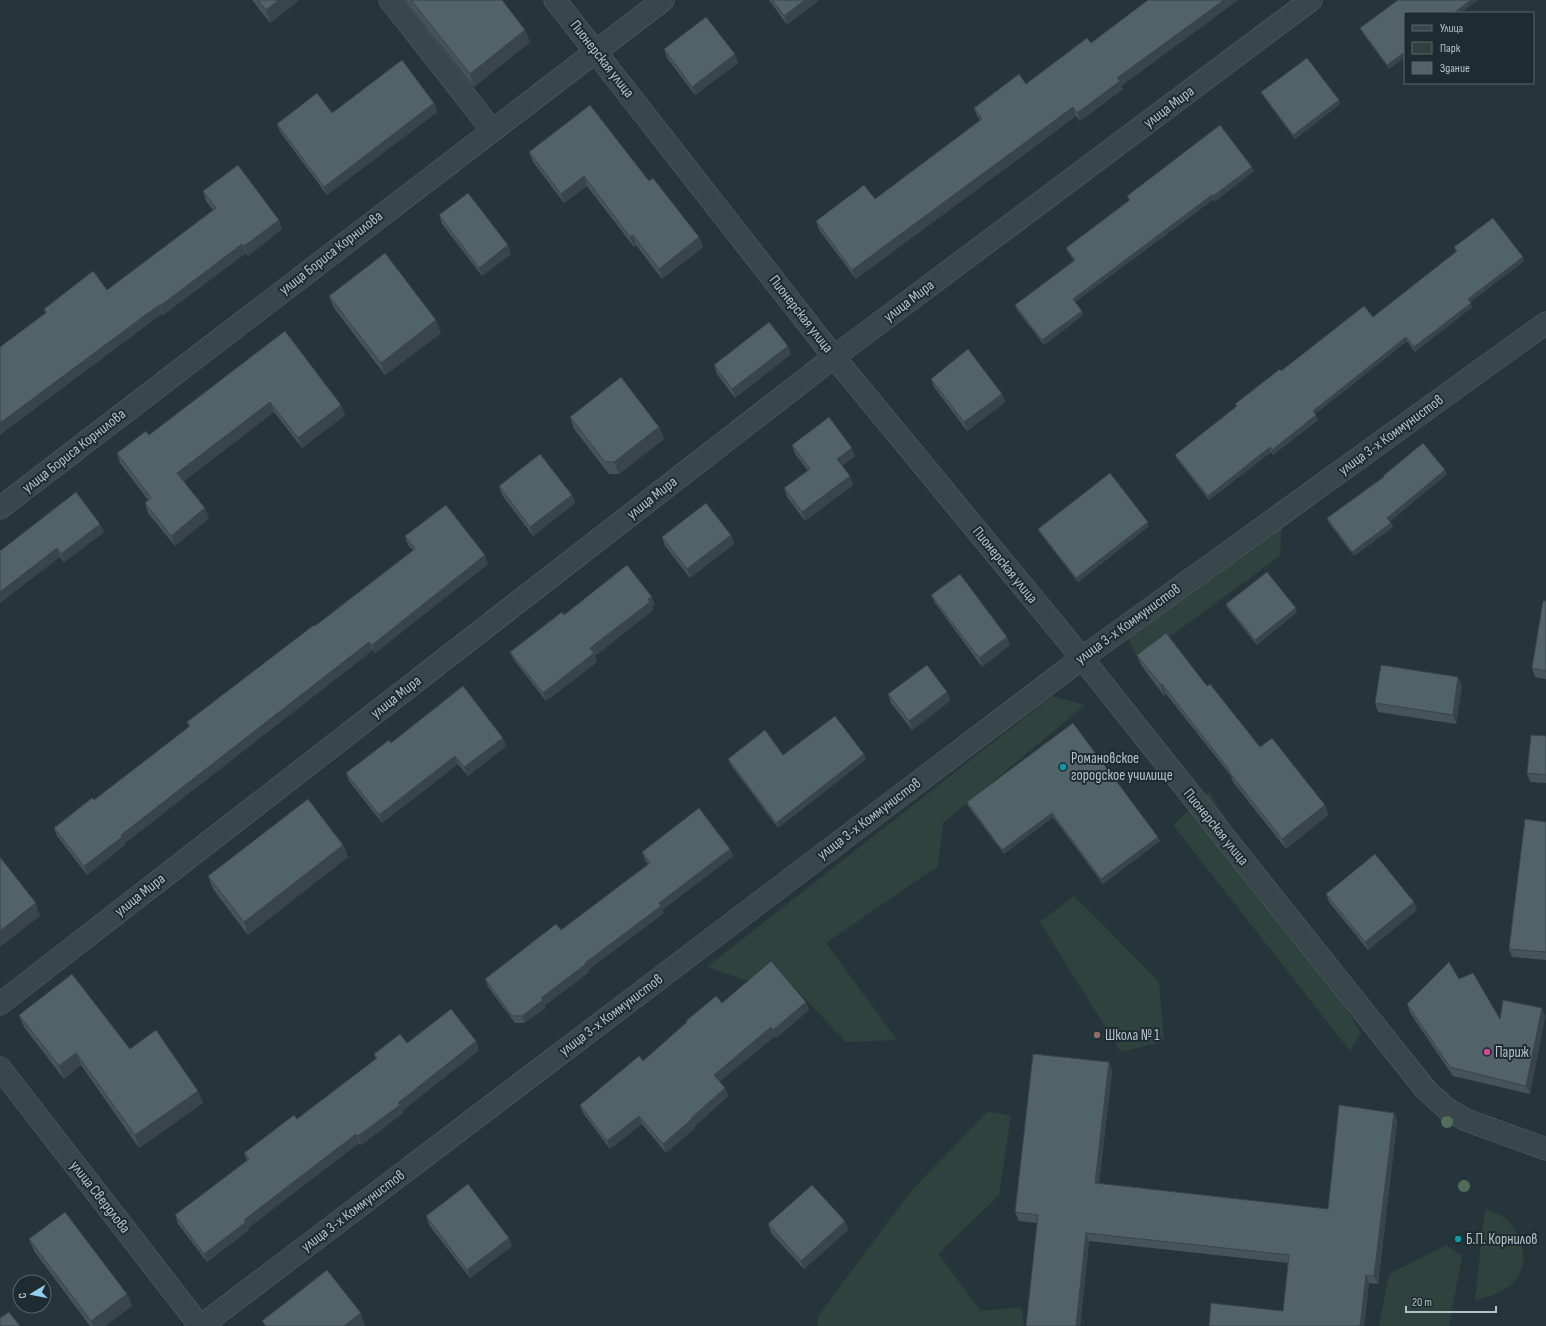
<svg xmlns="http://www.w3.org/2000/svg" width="1546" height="1326" font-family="'Sofia Sans Condensed',sans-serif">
<rect width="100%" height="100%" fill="#26353b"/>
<g fill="#2e433d">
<path d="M 1282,523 L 1280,556 L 1138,660 L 1127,635 Z"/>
<path d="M 1052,696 L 1085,705 L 943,823 L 938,866 L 826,943 L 897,1040 L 846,1042 L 770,961 L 748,981 L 707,967 Z"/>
<path d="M 1209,792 L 1361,1033 L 1350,1051 L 1173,825 Z"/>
<path d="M 1074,896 L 1159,982 L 1164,1041 L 1121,1052 L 1040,922 Z"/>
<path d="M 987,1112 L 1011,1115 L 999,1195 L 938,1254 L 981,1311 L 1021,1307 L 1024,1326 L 818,1326 L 818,1316 L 911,1191 Z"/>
<path d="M 1485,1209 C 1492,1211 1500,1214 1505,1218 C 1508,1220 1511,1224 1513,1228 C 1524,1243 1528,1263 1516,1279 C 1507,1292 1488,1297 1475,1300 Z"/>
<path d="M 1446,1245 L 1462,1256 L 1449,1326 L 1379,1326 L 1389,1274 Z"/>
</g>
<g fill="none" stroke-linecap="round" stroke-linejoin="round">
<g stroke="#576469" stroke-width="23">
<g id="minor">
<path d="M 390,0 L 492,130"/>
<path d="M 555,0 L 834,357 L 1082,658 L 1426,1090 L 1447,1109 L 1466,1120 L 1546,1149"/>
<path d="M 0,508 L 663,0"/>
<path d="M 0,1004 L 834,357 L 1311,0"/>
<path d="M 0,1068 L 200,1326"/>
<path d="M 201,1326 L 1082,658 L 1546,323"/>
</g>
</g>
<use href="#minor" stroke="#39464c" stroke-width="22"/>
</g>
<g fill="#536d5b">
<circle cx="1447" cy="1122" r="6"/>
<circle cx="1464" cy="1186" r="6"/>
</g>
<g fill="#46545a">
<path d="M 252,0 L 299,0 L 270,23 Z"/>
<path d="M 405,0 L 502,0 L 525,30 L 530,42 L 474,87 Z"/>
<path d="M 769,0 L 819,0 L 787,25 Z"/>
<path d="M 1148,0 L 1238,0 L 1121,86 L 1123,89 L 1080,121 L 1076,116 L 856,279 L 819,230 L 816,221 L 875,199 L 980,120 L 977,116 L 974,108 L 1026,84 L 1091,43 Z"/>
<path d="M 1405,13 L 1405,57 L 1389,69 L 1362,32 L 1360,28 Z"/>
<path d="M 664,49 L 735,54 L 738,63 L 695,95 L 667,58 Z"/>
<path d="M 1261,92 L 1339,100 L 1340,104 L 1295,139 L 1263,96 Z"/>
<path d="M 434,103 L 437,112 L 327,195 L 280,132 L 277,124 Z"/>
<path d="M 529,152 L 649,181 L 699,237 L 703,247 L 662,279 L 636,245 L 634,247 L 587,186 L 564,203 L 533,162 Z"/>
<path d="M 1254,171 L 1215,201 L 1214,199 L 1075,302 L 1083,315 L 1044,345 L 1017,310 L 1015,305 L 1074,261 L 1068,252 L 1066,248 L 1129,200 L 1127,196 Z"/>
<path d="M 203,191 L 282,229 L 248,256 L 246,253 L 163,315 L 162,314 L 45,313 L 44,309 L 107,290 L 213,210 L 206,201 Z"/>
<path d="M 439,215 L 511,254 L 482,276 L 442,224 Z"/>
<path d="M 1454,247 L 1524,261 L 1470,302 L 1472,307 L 1415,352 L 1407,341 L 1315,414 L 1318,420 L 1273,455 L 1271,452 L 1209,500 L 1177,459 L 1175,455 L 1236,407 L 1235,404 L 1281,371 L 1373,317 L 1456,252 Z"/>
<path d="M 329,296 L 441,333 L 385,375 L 334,308 Z"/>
<path d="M 285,331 L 345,415 L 302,448 L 274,412 L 184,481 L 209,518 L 175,546 L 148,513 L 145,503 L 148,500 L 120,463 L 117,453 L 149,435 Z"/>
<path d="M 791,354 L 735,398 L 717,374 L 714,365 Z"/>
<path d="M 931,379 L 1005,402 L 967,431 L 934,387 Z"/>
<path d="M 570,417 L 659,427 L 664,439 L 619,474 L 609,474 L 574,429 Z"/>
<path d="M 792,445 L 855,456 L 842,466 L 850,476 L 853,485 L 805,521 L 787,497 L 784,488 L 808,471 L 795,454 Z"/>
<path d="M 1445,470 L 1447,474 L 1390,521 L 1393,527 L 1354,556 L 1329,523 L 1327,518 L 1383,477 L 1383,476 Z"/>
<path d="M 499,486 L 572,495 L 575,503 L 533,536 L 502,495 Z"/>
<path d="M 1149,526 L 1078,582 L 1040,533 L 1038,529 Z"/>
<path d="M 104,532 L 64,562 L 60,557 L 0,551 Z"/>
<path d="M 731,535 L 734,544 L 690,578 L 665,546 L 662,537 Z"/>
<path d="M 405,536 L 488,564 L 375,653 L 373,650 L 125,843 L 125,845 L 87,875 L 57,836 L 54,828 L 94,800 L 189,728 L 187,722 L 315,626 L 413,550 L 408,545 Z"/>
<path d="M 931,595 L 1007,637 L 1010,645 L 982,667 L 935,603 Z"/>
<path d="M 1546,601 L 1546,679 L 1535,677 L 1532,668 Z"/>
<path d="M 1226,604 L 1297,612 L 1257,645 L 1228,609 Z"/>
<path d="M 655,605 L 652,607 L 653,610 L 595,656 L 597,662 L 546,701 L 514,660 L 510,652 L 564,615 Z"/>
<path d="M 1137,655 L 1207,686 L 1260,747 L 1325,805 L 1328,815 L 1286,849 L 1233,782 L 1231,776 L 1166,694 L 1164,696 L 1141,665 Z"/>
<path d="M 1462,685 L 1456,724 L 1378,712 L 1375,703 Z"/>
<path d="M 947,692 L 950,701 L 912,730 L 891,703 L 888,694 Z"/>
<path d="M 1073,723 L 1160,841 L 1103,884 L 1053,817 L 1004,854 L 968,806 L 967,802 Z"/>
<path d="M 1546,736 L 1546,783 L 1530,782 L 1527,773 Z"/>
<path d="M 503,738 L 506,746 L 468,776 L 458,764 L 382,823 L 349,781 L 346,773 L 391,743 Z"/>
<path d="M 783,755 L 866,759 L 778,828 L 730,764 L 728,759 Z"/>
<path d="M 1546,822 L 1546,960 L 1512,957 L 1509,949 Z"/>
<path d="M 343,845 L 348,857 L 248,935 L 213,889 L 208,876 Z"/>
<path d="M 730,849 L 733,856 L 662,910 L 664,913 L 588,970 L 589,972 L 545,1005 L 545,1008 L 524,1023 L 515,1023 L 488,987 L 485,979 L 561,930 L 648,864 L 645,860 L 642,852 Z"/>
<path d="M 1326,894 L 1414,902 L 1417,910 L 1368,950 L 1329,902 Z"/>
<path d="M 1459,979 L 1500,1019 L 1542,1008 L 1545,1017 L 1530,1094 L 1453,1076 L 1410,1013 L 1407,1004 Z"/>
<path d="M 722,1003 L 809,1010 L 776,1038 L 775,1036 L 719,1082 L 725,1088 L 728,1096 L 695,1126 L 695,1128 L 666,1153 L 642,1124 L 610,1149 L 583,1113 L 580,1105 L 643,1061 L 687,1022 L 686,1021 Z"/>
<path d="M 19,1015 L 130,1049 L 198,1091 L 203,1103 L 139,1148 L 81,1065 L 64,1079 L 24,1027 Z"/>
<path d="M 407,1043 L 479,1050 L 402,1111 L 403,1113 L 361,1145 L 359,1143 L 248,1228 L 249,1230 L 207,1262 L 178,1224 L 175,1215 L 247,1161 L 244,1153 L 297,1119 L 376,1059 L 374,1054 Z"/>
<path d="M 1112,1071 L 1099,1183 L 1328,1209 L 1394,1113 L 1397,1122 L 1378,1284 L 1369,1283 L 1364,1326 L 1209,1326 L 1283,1311 L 1288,1263 L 1089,1241 L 1080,1326 L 1026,1326 L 1037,1223 L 1019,1221 L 1015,1212 Z"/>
<path d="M 426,1216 L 512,1246 L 470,1278 L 429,1225 Z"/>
<path d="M 845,1221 L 848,1230 L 804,1269 L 771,1233 L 768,1224 Z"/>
<path d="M 29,1239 L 127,1294 L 132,1306 L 105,1326 L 90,1326 L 34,1251 Z"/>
</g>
<g fill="#39454a">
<path d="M 279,0 L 299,0 L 270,23 L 266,10 Z"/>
<path d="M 805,0 L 819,0 L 787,25 L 784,16 Z"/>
<path d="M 1224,0 L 1238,0 L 1121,86 L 1123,89 L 1080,121 L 1077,113 L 1117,78 Z"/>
<path d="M 1471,0 L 1478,0 L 1461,13 L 1454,13 Z"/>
<path d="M 525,30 L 530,42 L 474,87 L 470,74 Z"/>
<path d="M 1405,52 L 1405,57 L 1389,69 L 1387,65 Z"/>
<path d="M 735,54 L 738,63 L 695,95 L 692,87 Z"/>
<path d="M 1339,100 L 1340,104 L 1295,139 L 1293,135 Z"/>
<path d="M 434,103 L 437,112 L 327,195 L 324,187 Z"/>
<path d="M 1073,107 L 1076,116 L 856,279 L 852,270 Z"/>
<path d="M 1252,167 L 1254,171 L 1215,201 L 1213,196 Z"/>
<path d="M 584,176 L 587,186 L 564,203 L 561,194 Z"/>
<path d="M 1212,195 L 1214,199 L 1074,303 L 1073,299 Z"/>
<path d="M 279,220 L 282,229 L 248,256 L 244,246 Z"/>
<path d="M 633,235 L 636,245 L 634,247 L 630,237 Z"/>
<path d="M 699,237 L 703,247 L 662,279 L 659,269 Z"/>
<path d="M 242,244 L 246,253 L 163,315 L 160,306 Z"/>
<path d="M 508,245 L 511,254 L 482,276 L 479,268 Z"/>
<path d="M 1523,257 L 1524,261 L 1469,303 L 1468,299 Z"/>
<path d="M 1471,303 L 1472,307 L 1415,352 L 1414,347 Z"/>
<path d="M 159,305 L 162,314 L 0,435 L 0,423 Z"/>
<path d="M 1082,311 L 1083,315 L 1044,345 L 1042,340 Z"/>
<path d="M 436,320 L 441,333 L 385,375 L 381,363 Z"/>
<path d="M 1406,337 L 1407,341 L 1314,415 L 1313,411 Z"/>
<path d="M 788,346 L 791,354 L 735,398 L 732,389 Z"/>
<path d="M 1002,394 L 1005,402 L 967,431 L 964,422 Z"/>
<path d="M 270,402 L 274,412 L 181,483 L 177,473 Z"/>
<path d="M 341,405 L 345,415 L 302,448 L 298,438 Z"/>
<path d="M 1316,415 L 1318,420 L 1273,455 L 1272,450 Z"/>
<path d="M 659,427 L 664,439 L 619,474 L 614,462 Z"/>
<path d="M 1270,447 L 1271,452 L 1209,500 L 1208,496 Z"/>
<path d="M 852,448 L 855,456 L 840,467 L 837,459 Z"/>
<path d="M 1445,470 L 1447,474 L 1389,522 L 1387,518 Z"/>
<path d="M 850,476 L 853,485 L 805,521 L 802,512 Z"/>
<path d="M 572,495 L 575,503 L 533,536 L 530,527 Z"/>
<path d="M 205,508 L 209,518 L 175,546 L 171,536 Z"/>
<path d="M 1148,522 L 1149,526 L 1078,582 L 1076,578 Z"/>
<path d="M 1391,523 L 1393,527 L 1354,556 L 1352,552 Z"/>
<path d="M 100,524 L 104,532 L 64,562 L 61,554 Z"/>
<path d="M 731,535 L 734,544 L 690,578 L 687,569 Z"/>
<path d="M 57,548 L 60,557 L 0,603 L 0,592 Z"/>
<path d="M 485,555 L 488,564 L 375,653 L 372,645 Z"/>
<path d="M 652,597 L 655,605 L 652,607 L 653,610 L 595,656 L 597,662 L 546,701 L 543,693 L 590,648 Z"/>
<path d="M 1296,608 L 1297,612 L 1257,645 L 1255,640 Z"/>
<path d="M 1007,637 L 1010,645 L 982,667 L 979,658 Z"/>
<path d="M 369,642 L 373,650 L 125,843 L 125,845 L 87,875 L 84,866 L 121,835 Z"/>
<path d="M 1458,677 L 1462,685 L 1456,724 L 1453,715 Z"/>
<path d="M 1162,684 L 1166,694 L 1164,696 L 1161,685 Z"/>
<path d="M 947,692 L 950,701 L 912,730 L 909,721 Z"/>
<path d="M 503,738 L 506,746 L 468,776 L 464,767 Z"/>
<path d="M 864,754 L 866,759 L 778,828 L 776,823 Z"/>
<path d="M 455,756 L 458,764 L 382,823 L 379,815 Z"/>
<path d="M 1325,805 L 1328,815 L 1286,849 L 1282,839 Z"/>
<path d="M 1052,813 L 1053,817 L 1004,854 L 1002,850 Z"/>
<path d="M 1158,837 L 1160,841 L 1103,884 L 1101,879 Z"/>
<path d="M 343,845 L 348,857 L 248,935 L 244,922 Z"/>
<path d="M 730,849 L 733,856 L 662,910 L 664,913 L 588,970 L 589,972 L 545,1005 L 545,1008 L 524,1023 L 522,1016 L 541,998 L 585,963 L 659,903 Z"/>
<path d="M 1414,902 L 1417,910 L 1368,950 L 1365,942 Z"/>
<path d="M 36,903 L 40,916 L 0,947 L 0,931 Z"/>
<path d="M 806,1002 L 809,1010 L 776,1038 L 773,1030 Z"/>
<path d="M 1542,1008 L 1545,1017 L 1530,1094 L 1526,1086 Z"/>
<path d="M 771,1027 L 775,1036 L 717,1084 L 714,1075 Z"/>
<path d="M 476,1041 L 479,1050 L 402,1111 L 403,1113 L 361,1145 L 358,1136 L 398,1103 Z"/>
<path d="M 76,1053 L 81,1065 L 64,1079 L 59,1066 Z"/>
<path d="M 1109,1062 L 1112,1071 L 1098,1192 L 1095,1183 Z"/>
<path d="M 725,1088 L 728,1096 L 695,1126 L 695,1128 L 666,1153 L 663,1144 Z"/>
<path d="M 198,1091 L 203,1103 L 139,1148 L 135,1135 Z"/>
<path d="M 1394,1113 L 1397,1122 L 1378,1284 L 1374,1276 Z"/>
<path d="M 639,1116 L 642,1124 L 610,1149 L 607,1141 Z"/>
<path d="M 356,1134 L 359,1143 L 248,1228 L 249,1230 L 207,1262 L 204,1254 L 244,1220 Z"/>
<path d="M 845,1221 L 848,1230 L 804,1269 L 801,1261 Z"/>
<path d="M 1086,1233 L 1089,1241 L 1080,1326 L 1076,1326 Z"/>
<path d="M 509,1238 L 512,1246 L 470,1278 L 467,1270 Z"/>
<path d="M 1366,1275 L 1369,1283 L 1364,1326 L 1360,1326 Z"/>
<path d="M 127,1294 L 132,1306 L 105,1326 L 93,1326 L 91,1321 Z"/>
<path d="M 361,1313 L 365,1325 L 364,1326 L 344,1326 Z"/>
</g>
<g fill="#516269" stroke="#39454a">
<path d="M 258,0 L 279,0 L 266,10 Z"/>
<path d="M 411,0 L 502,0 L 525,30 L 470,74 Z"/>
<path d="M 772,0 L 805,0 L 784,16 Z"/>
<path d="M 1148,0 L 1224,0 L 1117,78 L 1120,81 L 1077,113 L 1073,107 L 852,270 L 816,221 L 864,185 L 875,199 L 982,119 L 974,108 L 1019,74 L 1026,84 L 1087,38 L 1091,43 Z"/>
<path d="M 1398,0 L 1471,0 L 1454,13 L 1405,13 L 1405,52 L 1387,65 L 1360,28 Z"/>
<path d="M 706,17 L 735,54 L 692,87 L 664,49 Z"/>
<path d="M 1307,58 L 1339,100 L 1293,135 L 1261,92 Z"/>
<path d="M 402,60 L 434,103 L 324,187 L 277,124 L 317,93 L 332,113 Z"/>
<path d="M 590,105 L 649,181 L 653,178 L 699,237 L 659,269 L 633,235 L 630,237 L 584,176 L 561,194 L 529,152 Z"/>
<path d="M 1220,125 L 1252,167 L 1213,196 L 1212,195 L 1073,299 L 1082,311 L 1042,340 L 1015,305 L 1075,260 L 1066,248 L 1130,200 L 1127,196 Z"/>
<path d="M 238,165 L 279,220 L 244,246 L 242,244 L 160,306 L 159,305 L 0,423 L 0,347 L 47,312 L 44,309 L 93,271 L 107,290 L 216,208 L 203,191 Z"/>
<path d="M 468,193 L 508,245 L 479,268 L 439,215 Z"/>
<path d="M 1493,218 L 1523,257 L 1468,299 L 1471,303 L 1414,347 L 1406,337 L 1313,411 L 1316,415 L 1272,450 L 1270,447 L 1208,496 L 1175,455 L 1237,406 L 1235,404 L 1280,369 L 1281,371 L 1364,306 L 1373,317 L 1457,251 L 1454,247 Z"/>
<path d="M 385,253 L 436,320 L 381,363 L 329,296 Z"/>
<path d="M 769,322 L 788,346 L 732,389 L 714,365 Z"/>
<path d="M 285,331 L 341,405 L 298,438 L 270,402 L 177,473 L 205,508 L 171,536 L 145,503 L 151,498 L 117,453 L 146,431 L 149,435 Z"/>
<path d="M 968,349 L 1002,394 L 964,422 L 931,379 Z"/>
<path d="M 621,377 L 659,427 L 614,462 L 605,462 L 570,417 Z"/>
<path d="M 829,417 L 852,448 L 837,459 L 850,476 L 802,512 L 784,488 L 810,469 L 792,445 Z"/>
<path d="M 1423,443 L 1445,470 L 1387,518 L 1391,523 L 1352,552 L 1327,518 L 1384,477 L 1383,476 Z"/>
<path d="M 540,454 L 572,495 L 530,527 L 499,486 Z"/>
<path d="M 1110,473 L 1148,522 L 1076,578 L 1038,529 Z"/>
<path d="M 76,492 L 100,524 L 61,554 L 57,548 L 0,592 L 0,551 Z"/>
<path d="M 706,503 L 731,535 L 687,569 L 662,537 Z"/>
<path d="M 446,505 L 485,555 L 372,645 L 369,642 L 121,835 L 122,837 L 84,866 L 54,828 L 92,798 L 94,800 L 190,726 L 187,722 L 314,625 L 315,626 L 415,549 L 405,536 Z"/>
<path d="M 627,565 L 652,597 L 648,599 L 650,602 L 590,648 L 594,653 L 543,693 L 510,652 L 562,612 L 564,615 Z"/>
<path d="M 1267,572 L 1296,608 L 1255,640 L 1226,604 Z"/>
<path d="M 960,574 L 1007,637 L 979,658 L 931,595 Z"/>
<path d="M 1543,601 L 1546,601 L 1546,671 L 1532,668 Z"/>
<path d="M 1166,633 L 1207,686 L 1210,684 L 1260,747 L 1272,738 L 1325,805 L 1282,839 L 1229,772 L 1230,771 L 1162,684 L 1161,685 L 1137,655 Z"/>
<path d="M 927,665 L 947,692 L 909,721 L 888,694 Z"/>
<path d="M 1381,665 L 1458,677 L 1453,715 L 1375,703 Z"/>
<path d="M 463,686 L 503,738 L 464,767 L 455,756 L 379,815 L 346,773 L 389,740 L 391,743 Z"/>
<path d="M 835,716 L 864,754 L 776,823 L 728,759 L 765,730 L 783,755 Z"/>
<path d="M 1073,723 L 1158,837 L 1101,879 L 1052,813 L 1002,850 L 967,802 Z"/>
<path d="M 1531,735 L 1546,736 L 1546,775 L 1527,773 Z"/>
<path d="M 308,799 L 343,845 L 244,922 L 208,876 Z"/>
<path d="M 699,808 L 730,849 L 659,903 L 661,906 L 585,963 L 586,964 L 541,998 L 543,1000 L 522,1016 L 512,1016 L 485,979 L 556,924 L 561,930 L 650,863 L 642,852 Z"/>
<path d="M 1525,819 L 1546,822 L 1546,952 L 1509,949 Z"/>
<path d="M 1375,854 L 1414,902 L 1365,942 L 1326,894 Z"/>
<path d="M 0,857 L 36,903 L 0,931 Z"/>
<path d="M 771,961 L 806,1002 L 773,1030 L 771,1027 L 714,1075 L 725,1088 L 691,1118 L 692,1119 L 663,1144 L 639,1116 L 607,1141 L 580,1105 L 639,1056 L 643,1061 L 687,1022 L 686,1021 L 716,996 L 722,1003 Z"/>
<path d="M 1449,962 L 1459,979 L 1473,973 L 1500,1019 L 1503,1000 L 1542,1008 L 1526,1086 L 1450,1067 L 1407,1004 Z"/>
<path d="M 72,974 L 130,1049 L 156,1030 L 198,1091 L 135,1135 L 76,1053 L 59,1066 L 19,1015 Z"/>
<path d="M 451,1009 L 476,1041 L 398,1103 L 400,1105 L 358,1136 L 356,1134 L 244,1220 L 246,1222 L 204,1254 L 175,1215 L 249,1159 L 244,1153 L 294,1115 L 297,1119 L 377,1058 L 374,1054 L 400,1034 L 407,1043 Z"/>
<path d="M 1033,1054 L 1109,1062 L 1095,1183 L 1328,1209 L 1339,1105 L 1394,1113 L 1374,1276 L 1366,1275 L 1360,1326 L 1209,1326 L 1211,1303 L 1283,1311 L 1289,1255 L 1086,1233 L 1076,1326 L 1026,1326 L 1038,1215 L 1015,1212 Z"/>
<path d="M 468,1184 L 509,1238 L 467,1270 L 426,1216 Z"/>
<path d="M 812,1185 L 845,1221 L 801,1261 L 768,1224 Z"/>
<path d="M 65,1212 L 127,1294 L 91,1321 L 29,1239 Z"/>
<path d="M 327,1270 L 361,1313 L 344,1326 L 266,1326 L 262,1321 Z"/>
<path d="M 9,1312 L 20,1326 L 0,1326 L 0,1318 Z"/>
</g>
<g fill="#0f9aa8" stroke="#1e2b30" stroke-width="1.5">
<circle cx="1063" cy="767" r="4"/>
<circle cx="1458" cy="1239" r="4"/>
</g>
<circle fill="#8d6e63" stroke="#1e2b30" stroke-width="1.5" cx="1097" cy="1035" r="4"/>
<circle fill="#d1479c" stroke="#1e2b30" stroke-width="1.5" cx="1487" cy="1052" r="4"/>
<g text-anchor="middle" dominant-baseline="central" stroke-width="4" stroke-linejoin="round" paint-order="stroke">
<g font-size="15" fill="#b5c1c7" stroke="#1e2b30">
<text transform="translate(602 59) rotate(52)">Пионерская улица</text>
<text transform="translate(1169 107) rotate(-37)">улица Мира</text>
<text transform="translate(331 253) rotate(-38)">улица Бориса Корнилова</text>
<text transform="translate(909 301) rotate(-37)">улица Мира</text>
<text transform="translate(801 314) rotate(52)">Пионерская улица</text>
<text transform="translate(1391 435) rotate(-36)">улица 3-х Коммунистов</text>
<text transform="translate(74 451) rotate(-38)">улица Бориса Корнилова</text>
<text transform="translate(652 498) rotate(-38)">улица Мира</text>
<text transform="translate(1005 565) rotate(51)">Пионерская улица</text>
<text transform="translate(1128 624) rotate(-36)">улица 3-х Коммунистов</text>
<text transform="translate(396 697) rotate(-38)">улица Мира</text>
<text transform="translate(869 819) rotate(-37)">улица 3-х Коммунистов</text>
<text transform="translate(1216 827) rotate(51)">Пионерская улица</text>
<text transform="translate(140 895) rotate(-38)">улица Мира</text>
<text transform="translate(611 1015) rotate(-37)">улица 3-х Коммунистов</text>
<text transform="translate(100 1197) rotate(52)">улица Свердлова</text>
<text transform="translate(353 1211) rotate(-37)">улица 3-х Коммунистов</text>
</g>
<g font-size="15" fill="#b5c1c7" stroke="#1e2b30" text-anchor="start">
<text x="1071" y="758">Романовское<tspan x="1071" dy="17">городское училище</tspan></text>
<text x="1105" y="1035">Школа № 1</text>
<text x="1495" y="1052">Париж</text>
<text x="1466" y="1239">Б.П. Корнилов</text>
</g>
</g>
<rect x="1404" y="12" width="130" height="72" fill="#1e2b30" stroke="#5a676c"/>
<rect x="1412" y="25" width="20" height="6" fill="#39464c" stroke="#5a676c"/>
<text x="1440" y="32" font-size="12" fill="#b5c1c7">Улица</text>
<rect x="1412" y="42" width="20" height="12" fill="#2e433d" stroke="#5a676c"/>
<text x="1440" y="52" font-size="12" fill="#b5c1c7">Парк</text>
<rect x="1412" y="62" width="20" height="12" fill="#516269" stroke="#5a676c"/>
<text x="1440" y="72" font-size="12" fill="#b5c1c7">Здание</text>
<g transform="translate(32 1294) rotate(260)"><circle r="19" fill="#1e2b30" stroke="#5a676c"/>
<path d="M0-3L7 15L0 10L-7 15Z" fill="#92cfef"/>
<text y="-6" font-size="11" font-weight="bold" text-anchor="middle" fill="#b5c1c7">С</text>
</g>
<path d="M1406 1306v6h90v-6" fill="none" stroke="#b5c1c7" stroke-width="2"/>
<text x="1412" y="1306" font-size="12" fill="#b5c1c7" stroke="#1e2b30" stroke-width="3" paint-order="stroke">20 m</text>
</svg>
